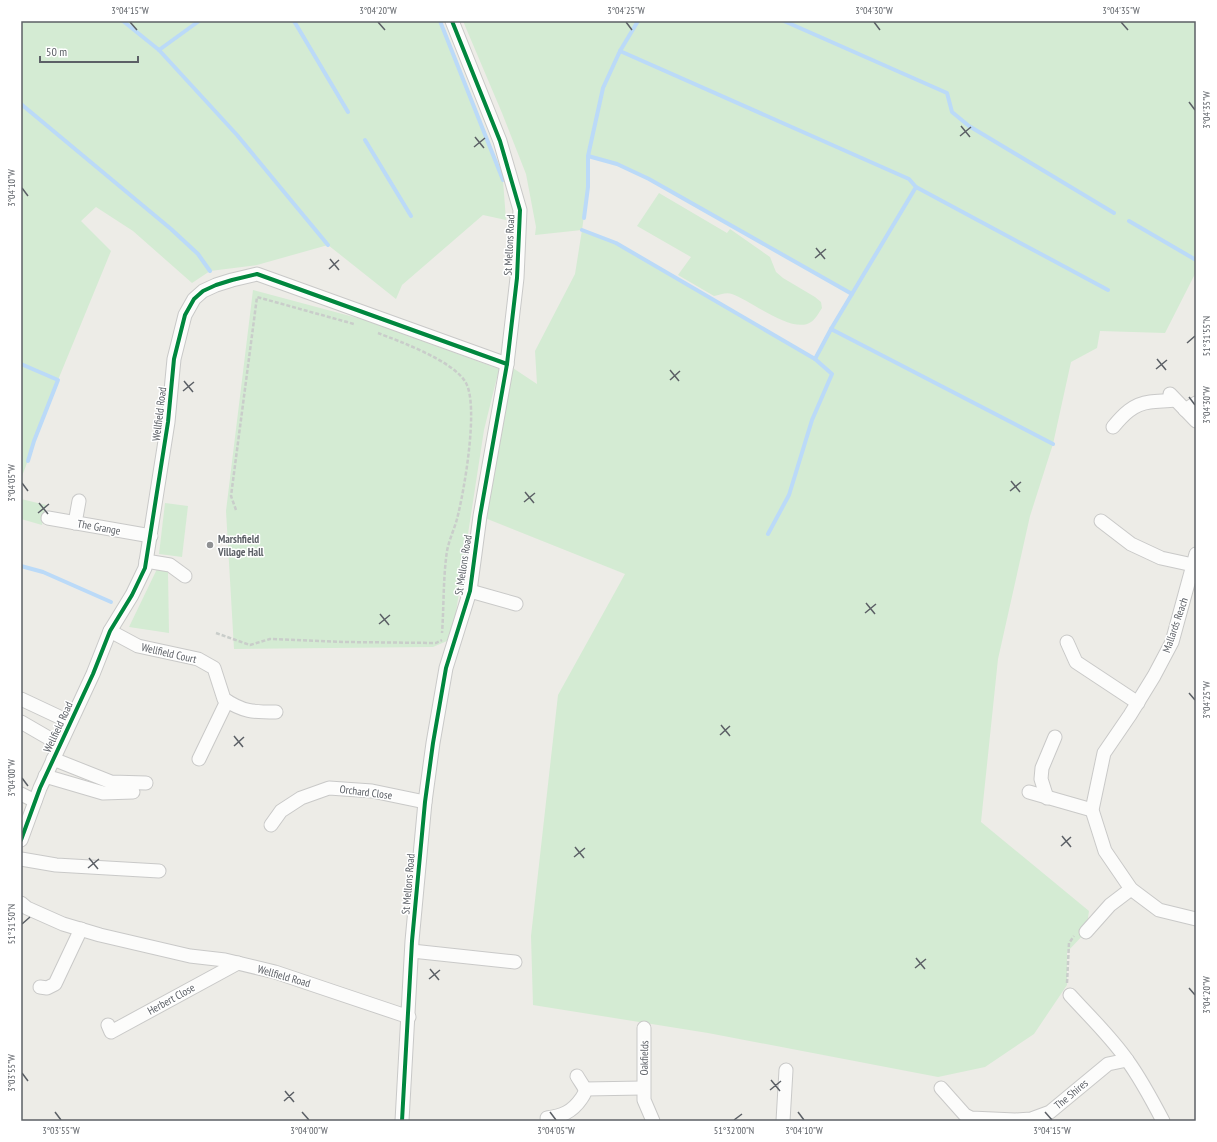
<svg xmlns="http://www.w3.org/2000/svg" width="1217" height="1142" font-family="'PT Sans Narrow',sans-serif">
<rect width="100%" height="100%" fill="#edece7"/>
<g fill="#d4ebd3" fill-rule="evenodd">
<path d="M 21,21 L 440,21 L 503,180 L 506,220 L 483,215 L 402,285 L 396,299 L 328,245 L 257,265 L 210,271 L 192,283 L 133,231 L 96,207 L 81,221 L 111,251 L 58,380 L 21,479 Z"/>
<path d="M 463,21 L 1196,21 L 1196,272 L 1165,333 L 1100,331 L 1097,348 L 1071,362 L 1053,444 L 1030,516 L 998,659 L 981,822 L 1089,911 L 1086,932 L 1067,952 L 1067,985 L 1034,1034 L 985,1067 L 938,1077 L 708,1033 L 533,1005 L 531,936 L 558,695 L 625,574 L 480,516 L 507,364 L 537,384 L 535,351 L 575,274 L 582,230 L 535,235 L 536,227 L 526,174 L 502,113 ZM 588,156 L 617,164 L 649,179 L 852,294 L 815,359 L 616,243 L 582,230 L 588,187 Z"/>
<path d="M 659,193 L 727,233 L 730,229 L 770,257 L 776,272 L 783,278 L 815,297 L 821,302 L 822,308 C 819,312 816,319 811,322 C 793,335 750,300 732,294 C 726,292 720,295 714,296 L 678,275 L 691,257 L 637,226 Z"/>
<path d="M 253,290 L 365,320 L 499,369 L 484,430 L 454,625 L 447,641 L 433,647 L 234,649 L 226,511 Z"/>
<path d="M 21,499 L 46,505 L 42,525 L 21,519 Z"/>
<path d="M 165,503 L 188,506 L 182,557 L 159,554 Z"/>
<path d="M 157,569 L 168,572 L 169,633 L 129,627 Z"/>
</g>
<g fill="none" stroke-linecap="round" stroke-linejoin="round">
<g stroke="#bbdaf8" stroke-width="4">
<path d="M 123,21 L 159,50 L 237,135 L 328,245"/>
<path d="M 294,21 L 348,112"/>
<path d="M 440,21 L 503,180"/>
<path d="M 784,21 L 947,93 L 952,112 L 969,126 L 1114,213"/>
<path d="M 159,50 L 199,21"/>
<path d="M 620,51 L 909,179 L 916,187 L 1108,290"/>
<path d="M 21,104 L 171,229 L 198,254 L 210,271"/>
<path d="M 365,140 L 411,216"/>
<path d="M 588,156 L 617,164 L 649,179 L 852,294"/>
<path d="M 584,218 L 588,187 L 588,156 L 603,88 L 620,51 L 638,21"/>
<path d="M 1129,221 L 1196,260"/>
<path d="M 582,230 L 616,243 L 815,359 L 832,374 L 812,420 L 789,495 L 768,534"/>
<path d="M 831,329 L 1053,444"/>
<path d="M 815,359 L 831,329 L 916,187"/>
<path d="M 21,364 L 58,380 L 34,441 L 28,461"/>
<path d="M 21,566 L 43,572 L 111,602"/>
</g>
<g stroke="#c9c9c8" stroke-width="15">
<g id="minor">
<path d="M 1170,394 L 1196,421"/>
<path d="M 1185,410 L 1196,403"/>
<path d="M 1113,427 C 1123,415 1133,404 1150,402 C 1158,401 1167,401 1175,400"/>
<path d="M 48,518 L 151,536"/>
<path d="M 1101,521 L 1131,544 L 1161,558 L 1193,565"/>
<path d="M 75,523 L 79,501"/>
<path d="M 1196,554 L 1172,642 L 1154,676 L 1130,715 L 1104,753 L 1092,810 L 1105,851 L 1131,889 L 1159,910 L 1196,919"/>
<path d="M 146,561 L 170,565 L 185,576"/>
<path d="M 470,591 L 516,604"/>
<path d="M 110,631 L 138,646 L 198,659 L 214,668 L 224,699 C 243,712 253,712 276,712"/>
<path d="M 1067,642 L 1076,662 L 1138,703"/>
<path d="M 21,699 L 70,722"/>
<path d="M 21,722 L 59,744"/>
<path d="M 53,759 L 111,782 L 146,783"/>
<path d="M 199,759 L 227,701"/>
<path d="M 45,776 L 103,793 L 133,792"/>
<path d="M 1029,792 L 1092,810"/>
<path d="M 21,794 L 35,801"/>
<path d="M 1047,798 L 1041,779 L 1042,768 L 1055,737"/>
<path d="M 271,825 L 281,811 L 301,798 L 329,788 L 372,791 L 425,802"/>
<path d="M 21,840 L 40,788 L 93,674 L 110,631 L 132,595 L 145,568 L 168,422 L 174,359 L 185,315 L 194,299 L 203,291 L 216,285 L 232,280 L 257,274 L 507,364"/>
<path d="M 21,859 L 56,865 L 159,871"/>
<path d="M 21,903 L 27,908 L 63,924 L 100,935 L 190,956 L 225,960 L 275,972 L 409,1017"/>
<path d="M 1086,932 L 1110,905 L 1131,889"/>
<path d="M 412,951 L 515,962"/>
<path d="M 40,987 L 47,988 L 55,984 L 81,929"/>
<path d="M 1070,995 C 1089,1016 1111,1037 1127,1060 C 1141,1079 1152,1100 1163,1121"/>
<path d="M 108,1025 L 111,1032 L 238,963"/>
<path d="M 644,1028 L 644,1100 L 653,1121"/>
<path d="M 941,1088 L 965,1115 L 971,1118 L 1015,1120 L 1031,1119 L 1050,1112 L 1108,1064 L 1127,1060"/>
<path d="M 585,1089 L 643,1088"/>
<path d="M 547,1118 C 562,1116 572,1112 581,1099 C 583,1096 585,1094 585,1090 C 584,1086 579,1080 577,1076"/>
<path d="M 402,1121 L 412,941 L 425,802 L 433,743 L 446,668 L 470,591 L 480,516 L 507,364 L 517,278 L 520,210 L 500,141 L 452,21"/>
<path d="M 783,1121 L 786,1070"/>
</g>
</g>
<g stroke="#c9cdca" stroke-width="2.5" stroke-dasharray="4 2" stroke-linecap="butt">
<path d="M 378,333 C 401,342 454,361 466,383 C 479,407 464,492 457,519 C 454,530 449,540 447,551 C 443,578 444,606 442,633"/>
<path d="M 236,510 L 231,496 L 257,297 L 354,324"/>
<path d="M 216,633 L 250,645 L 270,639 L 345,642 L 436,643 L 442,640"/>
<path d="M 1067,983 L 1069,943 L 1074,936"/>
</g>
<use href="#minor" stroke="#fcfcfb" stroke-width="13"/>
<g stroke="#fff" stroke-width="6">
<g id="cycleway">
<path d="M 21,840 L 40,788 L 93,674 L 110,631 L 132,595 L 145,568 L 168,422 L 174,359 L 185,315 L 194,299 L 203,291 L 216,285 L 232,280 L 257,274 L 507,364"/>
<path d="M 402,1121 L 412,941 L 425,802 L 433,743 L 446,668 L 470,591 L 480,516 L 507,364 L 517,278 L 520,210 L 500,141 L 452,21"/>
</g>
</g>
<use href="#cycleway" stroke="#00873e" stroke-width="4"/>
</g>
<path fill="none" stroke="#5c6066" stroke-width="1.5" d="M 130,22 L 137,30M 378,22 L 385,30M 626,22 L 632,30M 874,22 L 880,30M 1121,22 L 1128,30M 1189,102 L 1195,110M 961,126 L 970,137M 960,136 L 971,127M 475,137 L 484,148M 474,147 L 485,138M 22,188 L 28,196M 816,248 L 825,259M 815,258 L 826,249M 330,259 L 339,270M 329,269 L 339,260M 1187,343 L 1195,336M 1157,359 L 1166,370M 1156,369 L 1167,360M 670,370 L 679,381M 670,380 L 680,371M 184,381 L 193,392M 183,391 L 194,382M 1189,397 L 1195,405M 1011,481 L 1020,492M 22,483 L 28,491M 1010,491 L 1021,482M 525,492 L 534,503M 524,502 L 535,493M 39,503 L 48,514M 38,513 L 49,504M 866,603 L 875,614M 865,613 L 876,604M 380,614 L 389,625M 379,624 L 390,615M 1189,693 L 1195,700M 721,725 L 730,736M 720,735 L 730,726M 234,736 L 243,747M 234,746 L 244,737M 22,778 L 28,786M 1062,836 L 1071,847M 1061,846 L 1071,837M 575,847 L 584,858M 574,857 L 585,848M 89,858 L 98,869M 88,868 L 99,859M 22,924 L 30,917M 916,958 L 925,969M 915,968 L 926,959M 430,969 L 439,980M 429,979 L 440,970M 1189,988 L 1195,995M 22,1073 L 28,1081M 771,1080 L 780,1091M 770,1090 L 781,1081M 285,1091 L 294,1102M 284,1101 L 294,1092M 55,1112 L 61,1120M 302,1112 L 309,1120M 550,1112 L 556,1120M 798,1112 L 804,1120M 1045,1112 L 1052,1120M 734,1120 L 742,1114"/>
<circle fill="#8f9193" stroke="#fff" stroke-width="1.5" cx="210" cy="545" r="4"/>
<g text-anchor="middle" dominant-baseline="central" stroke-width="3" stroke-linejoin="round" paint-order="stroke">
<g font-size="11" fill="#5c6066" stroke="#fff">
<text transform="translate(509 245) rotate(-87)">St Mellons Road</text>
<text transform="translate(159 414) rotate(-83)">Wellfield Road</text>
<text transform="translate(99 527) rotate(10)">The Grange</text>
<text transform="translate(463 565) rotate(-81)">St Mellons Road</text>
<text transform="translate(1175 625) rotate(-71)">Mallards Reach</text>
<text transform="translate(169 653) rotate(13)">Wellfield Court</text>
<text transform="translate(58 727) rotate(-65)">Wellfield Road</text>
<text transform="translate(366 792) rotate(7)">Orchard Close</text>
<text transform="translate(408 884) rotate(-85)">St Mellons Road</text>
<text transform="translate(284 976) rotate(16)">Wellfield Road</text>
<text transform="translate(171 999) rotate(-29)">Herbert Close</text>
<text transform="translate(644 1058) rotate(-89)">Oakfields</text>
<text transform="translate(1071 1094) rotate(-40)">The Shires</text>
</g>
<g font-size="11" font-weight="bold" fill="#5c6066" stroke="#fff" text-anchor="start">
<text x="218" y="539">Marshfield<tspan x="218" dy="13">Village Hall</tspan></text>
</g>
</g>
<rect width="1217" height="1142" fill="none" stroke="#ffffff" stroke-width="44"/>
<path d="M40 56v6h98v-6" fill="none" stroke="#5c6066" stroke-width="2"/>
<text x="46" y="56" font-size="12" fill="#5c6066" stroke="#ffffff" stroke-width="3" paint-order="stroke">50 m</text>
<rect x="22" y="22" width="1173" height="1098" fill="none" stroke="#5c6066" stroke-width="1.5"/>
<g font-size="10" text-anchor="middle" fill="#5c6066">
<text x="130" y="14">3°04'15"W</text>
<text x="378" y="14">3°04'20"W</text>
<text x="626" y="14">3°04'25"W</text>
<text x="874" y="14">3°04'30"W</text>
<text x="1121" y="14">3°04'35"W</text>
<text transform="translate(1206 110) rotate(-90)" y="4">3°04'35"W</text>
<text transform="translate(11 188) rotate(-90)" y="4">3°04'10"W</text>
<text transform="translate(1206 336) rotate(-90)" y="4">51°31'55"N</text>
<text transform="translate(1206 405) rotate(-90)" y="4">3°04'30"W</text>
<text transform="translate(11 483) rotate(-90)" y="4">3°04'05"W</text>
<text transform="translate(1206 700) rotate(-90)" y="4">3°04'25"W</text>
<text transform="translate(11 778) rotate(-90)" y="4">3°04'00"W</text>
<text transform="translate(11 924) rotate(-90)" y="4">51°31'50"N</text>
<text transform="translate(1206 995) rotate(-90)" y="4">3°04'20"W</text>
<text transform="translate(11 1073) rotate(-90)" y="4">3°03'55"W</text>
<text x="61" y="1134">3°03'55"W</text>
<text x="309" y="1134">3°04'00"W</text>
<text x="556" y="1134">3°04'05"W</text>
<text x="734" y="1134">51°32'00"N</text>
<text x="804" y="1134">3°04'10"W</text>
<text x="1052" y="1134">3°04'15"W</text>
</g>
</svg>
